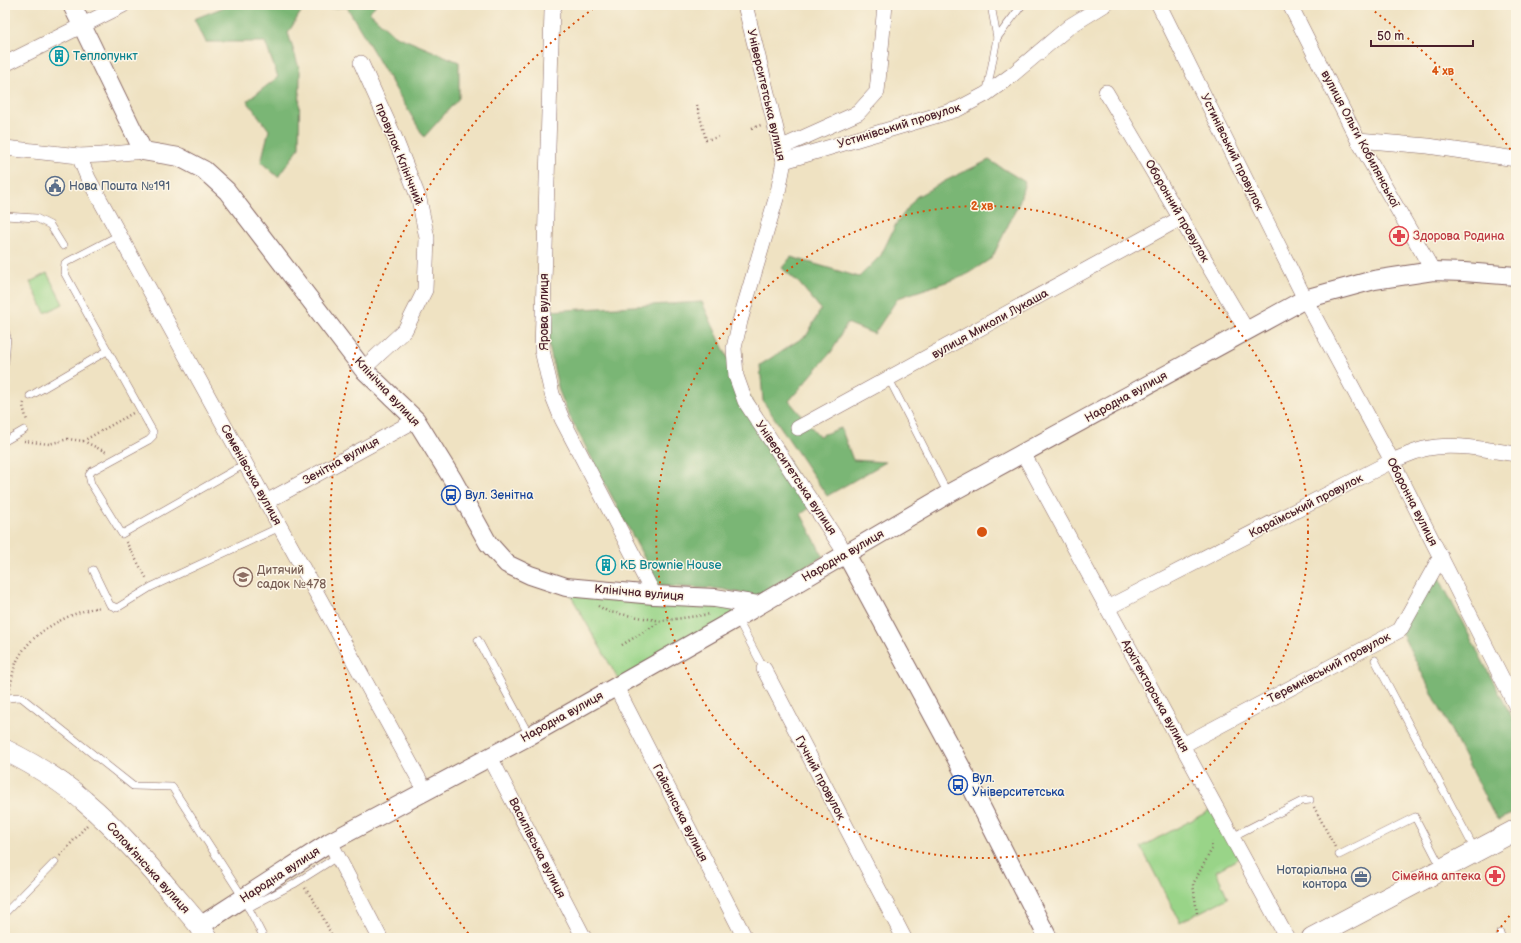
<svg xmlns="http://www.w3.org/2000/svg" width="1521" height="943" font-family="'Balsamiq Sans',sans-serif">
<rect width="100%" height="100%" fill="#fcf5e5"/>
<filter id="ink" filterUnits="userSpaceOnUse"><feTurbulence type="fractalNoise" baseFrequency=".025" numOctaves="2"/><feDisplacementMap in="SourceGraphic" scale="8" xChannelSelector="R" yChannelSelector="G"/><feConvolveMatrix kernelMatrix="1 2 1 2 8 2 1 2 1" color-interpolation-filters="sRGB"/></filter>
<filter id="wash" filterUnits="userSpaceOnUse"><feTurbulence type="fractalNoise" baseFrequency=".012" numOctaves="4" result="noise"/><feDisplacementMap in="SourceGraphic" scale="16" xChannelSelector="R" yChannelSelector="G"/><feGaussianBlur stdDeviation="0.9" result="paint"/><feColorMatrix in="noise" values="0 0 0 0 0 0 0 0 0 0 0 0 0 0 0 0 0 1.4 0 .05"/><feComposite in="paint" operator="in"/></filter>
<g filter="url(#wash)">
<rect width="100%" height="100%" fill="#efe2c2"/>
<g fill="#99d488" stroke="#727a5a">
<path d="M 47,273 L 63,304 L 45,313 L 30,282 Z"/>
<path d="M 566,587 L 758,605 L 621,684 Z"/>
<path d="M 1211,810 L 1243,856 L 1216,871 L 1228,898 L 1180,922 L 1141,847 Z"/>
</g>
<g fill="#7ab674" stroke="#626a50">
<path d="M 229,5 L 376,5 L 369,12 L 394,35 L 459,62 L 459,98 L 424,137 L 347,7 L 302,10 L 288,33 L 300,71 L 299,148 L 278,177 L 261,162 L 269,130 L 247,101 L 278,77 L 265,42 L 206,42 L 194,19 Z"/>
<path d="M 989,160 L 1025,182 L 1019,203 L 992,258 L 964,276 L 898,298 L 874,334 L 847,323 L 832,351 L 789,401 L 819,436 L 841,428 L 853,460 L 886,462 L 827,496 L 763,401 L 760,365 L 807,335 L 821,309 L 799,283 L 782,268 L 791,257 L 859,277 L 881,255 L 896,224 L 916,197 L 947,180 Z"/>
<path d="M 702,302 L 736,376 L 814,505 L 801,514 L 823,556 L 756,596 L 721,589 L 659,586 L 569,415 L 559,391 L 549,346 L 549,311 Z"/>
<path d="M 1437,574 L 1516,725 L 1516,812 L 1498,820 L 1494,815 L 1400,630 Z"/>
</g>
</g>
<g filter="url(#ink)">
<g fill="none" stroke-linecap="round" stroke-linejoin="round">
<g stroke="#846360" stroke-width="8">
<g id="service">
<path d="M 997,38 L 1022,5"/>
<path d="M 987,91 L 997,38 L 991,5"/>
<path d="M 5,216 L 36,218 L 50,225 L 63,246"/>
<path d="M 119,235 L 65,263 L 64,272 L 153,432 L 153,436 L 149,440 L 92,471 L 89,475 L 91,484 L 122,534 L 245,464"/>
<path d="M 5,331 L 7,337 L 5,362"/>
<path d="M 889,379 L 948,494"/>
<path d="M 30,396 L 107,351"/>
<path d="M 5,441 L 24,430"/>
<path d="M 93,570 L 110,605 L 117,608 L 151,587 L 280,527"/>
<path d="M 737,618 L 764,669"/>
<path d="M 478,640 L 529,735"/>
<path d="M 1375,660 L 1475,850"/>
<path d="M 5,698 L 21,697 L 133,786 L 172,787 L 244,899 L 264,938"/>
<path d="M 1232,837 L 1302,801 L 1310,800"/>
<path d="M 1339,855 L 1415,817 L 1441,867"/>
<path d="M 248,908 L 294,884 L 332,860 L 336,854"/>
<path d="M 5,913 L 55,862"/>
<path d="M 1500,933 L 1502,938"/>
</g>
</g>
<g stroke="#846360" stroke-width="16">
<g id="minor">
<path d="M 555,5 L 552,11 L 542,350 L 552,394 L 562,419 L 654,595"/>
<path d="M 745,5 L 784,161 L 778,192 L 740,321 L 734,348 L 736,376 L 745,401 L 846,554"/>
<path d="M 1159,5 L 1305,299 L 1392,461 L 1516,706"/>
<path d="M 1290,5 L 1358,140 L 1433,271"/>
<path d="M 361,63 L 394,136 L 419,199 L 427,238 L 425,290 L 405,330 L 363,369"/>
<path d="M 5,64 L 123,5"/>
<path d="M 1106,92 L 1247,331"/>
<path d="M 1358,140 L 1428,146 L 1516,159"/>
<path d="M 5,148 L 79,156 L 101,155 L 143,151"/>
<path d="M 780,148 L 858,113 L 877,92 L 885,5"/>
<path d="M 79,156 L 88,178 L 426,792"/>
<path d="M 784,161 L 958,109 L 986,94 L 1012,75 L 1070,26 L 1104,5"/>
<path d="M 798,428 L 1181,218"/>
<path d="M 1023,453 L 1287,938"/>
<path d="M 266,502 L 416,420"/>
<path d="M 1107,608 L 1392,461 C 1402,457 1413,452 1424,449 C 1453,442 1487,450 1516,454"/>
<path d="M 764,669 L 904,938"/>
<path d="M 616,687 L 745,938"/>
<path d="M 1183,745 L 1400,630 L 1441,556"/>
<path d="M 490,757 L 584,938"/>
<path d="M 330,842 L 380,938"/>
</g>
</g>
<g stroke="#846360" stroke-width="20">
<g id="tertiary">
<path d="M 72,5 L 143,151 L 179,157 L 204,170 L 227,191 L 363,369 L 416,420 L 453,480 L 488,543 L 507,564 L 530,575 L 566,587 L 654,595 L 715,598 L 758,605"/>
<path d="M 846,554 L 961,767 L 1048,938"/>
<path d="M 200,926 L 330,842 L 529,736 L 737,618 L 948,494 L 1305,299 L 1374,280 L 1433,271 L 1464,272 L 1516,276"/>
</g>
</g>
<g stroke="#846360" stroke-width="22">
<g id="secondary">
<path d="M 5,750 C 33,764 61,780 84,801 C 128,838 163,883 200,926 L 207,938"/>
<path d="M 1312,938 L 1516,830"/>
</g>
</g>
<g stroke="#846360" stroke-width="2.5" stroke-dasharray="1 3" stroke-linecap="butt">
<path d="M 697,105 L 706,140 L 718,137"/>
<path d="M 752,128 L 761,125"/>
<path d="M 24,403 L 23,406 L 27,421"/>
<path d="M 5,423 L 9,429"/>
<path d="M 24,441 L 49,444 L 68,439 L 83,441 L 106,452"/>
<path d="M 83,441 L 133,413"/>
<path d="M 126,542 L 147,579"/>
<path d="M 598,606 L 609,612 L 661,621 L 711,614"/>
<path d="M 622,645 L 660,622"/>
<path d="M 10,688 C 12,680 13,669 17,661 C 30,632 70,612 100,607"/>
<path d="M 1314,807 L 1335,847"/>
<path d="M 60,856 L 87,825"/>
<path d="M 305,888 L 318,907 L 333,938"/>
<path d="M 1197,913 L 1193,884 L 1212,849 L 1211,842"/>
</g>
<use href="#service" stroke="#fff" stroke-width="7"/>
<use href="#minor" stroke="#fff" stroke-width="15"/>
<use href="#tertiary" stroke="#fff" stroke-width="18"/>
<use href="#secondary" stroke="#fff" stroke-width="21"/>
</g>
</g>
<g fill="none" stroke="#d8530f" stroke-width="2" stroke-dasharray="2 4">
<circle cx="982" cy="532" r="326"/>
<path d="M1513 911A652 652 0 0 1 1492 938M472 938A652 652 0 0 1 594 8M1370 8A652 652 0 0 1 1513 153"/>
</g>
<defs>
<g id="building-ring" transform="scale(1)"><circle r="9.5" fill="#fcf5e5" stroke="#0f9aa8" stroke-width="1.5"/><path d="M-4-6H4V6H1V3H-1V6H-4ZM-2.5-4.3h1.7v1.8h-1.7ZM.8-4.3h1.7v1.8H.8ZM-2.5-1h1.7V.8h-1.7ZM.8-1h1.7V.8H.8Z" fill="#0f9aa8"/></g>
<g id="civic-ring" transform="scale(1)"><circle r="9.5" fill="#fcf5e5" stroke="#5c6f8a" stroke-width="1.5"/><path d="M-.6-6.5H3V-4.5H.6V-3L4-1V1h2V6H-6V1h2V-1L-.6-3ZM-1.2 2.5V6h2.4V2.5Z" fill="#5c6f8a"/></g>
<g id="pharmacy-ring" transform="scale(1)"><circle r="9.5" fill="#fcf5e5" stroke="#e0444e" stroke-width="1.5"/><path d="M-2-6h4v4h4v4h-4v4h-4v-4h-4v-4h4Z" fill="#e0444e"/></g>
<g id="bus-ring" transform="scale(1)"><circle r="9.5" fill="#fcf5e5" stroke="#1a4fb4" stroke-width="1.5"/><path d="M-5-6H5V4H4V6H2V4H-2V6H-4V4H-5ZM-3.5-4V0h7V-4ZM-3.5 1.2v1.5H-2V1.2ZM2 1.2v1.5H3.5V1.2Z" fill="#1a4fb4"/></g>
<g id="school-ring" transform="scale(1)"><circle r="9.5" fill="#fcf5e5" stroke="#8d6e63" stroke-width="1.5"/><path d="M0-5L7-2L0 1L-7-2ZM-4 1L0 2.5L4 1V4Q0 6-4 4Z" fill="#8d6e63"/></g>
<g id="office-ring" transform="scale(1)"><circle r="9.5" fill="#fcf5e5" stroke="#5c6f8a" stroke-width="1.5"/><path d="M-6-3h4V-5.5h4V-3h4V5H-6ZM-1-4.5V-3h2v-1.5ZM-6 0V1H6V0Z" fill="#5c6f8a"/></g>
</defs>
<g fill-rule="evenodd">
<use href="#building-ring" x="59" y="56"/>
<use href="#civic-ring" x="55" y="186"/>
<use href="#pharmacy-ring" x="1399" y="236"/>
<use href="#bus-ring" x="451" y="495"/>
<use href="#building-ring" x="606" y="565"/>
<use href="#school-ring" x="243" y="577"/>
<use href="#bus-ring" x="958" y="785"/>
<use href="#pharmacy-ring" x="1495" y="876"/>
<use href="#office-ring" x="1361" y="877"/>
</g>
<g text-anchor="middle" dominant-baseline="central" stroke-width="3" stroke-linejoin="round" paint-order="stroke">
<g font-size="12" fill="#0d838f" stroke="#fcf5e5" text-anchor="start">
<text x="73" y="56">Теплопункт</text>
<text x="620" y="565">КБ Brownie House</text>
</g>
<g font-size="12" fill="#4a1f2b" stroke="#fcf5e5">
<text transform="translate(766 95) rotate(77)">Університетська вулиця</text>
<text transform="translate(899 126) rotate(-17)">Устинівський провулок</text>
<text transform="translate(1360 139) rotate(62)">вулиця Ольги Кобилянської</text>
<text transform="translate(1232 152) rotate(64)">Устинівський провулок</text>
<text transform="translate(399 154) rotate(68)">провулок Клінічний</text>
<text transform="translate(1177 211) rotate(60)">Оборонний провулок</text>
<text transform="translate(544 312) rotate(-90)">Ярова вулиця</text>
<text transform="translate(990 324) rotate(-29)">вулиця Миколи Лукаша</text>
<text transform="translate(387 392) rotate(47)">Клінічна вулиця</text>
<text transform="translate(1126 397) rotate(-29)">Народна вулиця</text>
<text transform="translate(341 461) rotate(-29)">Зенітна вулиця</text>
<text transform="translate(251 475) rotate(61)">Семенівська вулиця</text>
<text transform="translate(796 478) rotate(56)">Університетська вулиця</text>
<text transform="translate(1412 502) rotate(63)">Оборонна вулиця</text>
<text transform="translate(1306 506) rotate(-27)">Караїмський провулок</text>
<text transform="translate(843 556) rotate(-30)">Народна вулиця</text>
<text transform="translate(639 593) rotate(5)">Клінічна вулиця</text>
<text transform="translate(1329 668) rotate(-28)">Теремківський провулок</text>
<text transform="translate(1155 696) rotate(61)">Архітекторська вулиця</text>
<text transform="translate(562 717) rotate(-29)">Народна вулиця</text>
<text transform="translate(820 778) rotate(62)">Гучний провулок</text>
<text transform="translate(680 813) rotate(63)">Гайсинська вулиця</text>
<text transform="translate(537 848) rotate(63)">Василівська вулиця</text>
<text transform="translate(148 868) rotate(48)">Соломʼянська вулиця</text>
<text transform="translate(280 875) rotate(-33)">Народна вулиця</text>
</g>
<g font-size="12" fill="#4e5e75" stroke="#fcf5e5" text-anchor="start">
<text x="69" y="186">Нова Пошта №191</text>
<text x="1347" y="870" text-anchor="end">Нотаріальна<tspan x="1347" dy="14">контора</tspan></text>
</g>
<g font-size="12" fill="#be3a42" stroke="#fcf5e5" text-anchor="start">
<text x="1413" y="236">Здорова Родина</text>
<text x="1481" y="876" text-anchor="end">Сімейна аптека</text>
</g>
<g font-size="12" fill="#164399" stroke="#fcf5e5" text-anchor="start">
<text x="465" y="495">Вул. Зенітна</text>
<text x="972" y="778">Вул.<tspan x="972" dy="14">Університетська</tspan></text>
</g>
<g font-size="12" fill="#785e54" stroke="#fcf5e5" text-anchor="start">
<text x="257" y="570">Дитячий<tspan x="257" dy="14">садок №478</tspan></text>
</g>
</g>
<circle cx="982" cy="532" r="6" fill="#d8530f" stroke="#fcf5e5" stroke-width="2"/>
<g font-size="12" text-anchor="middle" font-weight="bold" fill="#d8530f" stroke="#fcf5e5" stroke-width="3" stroke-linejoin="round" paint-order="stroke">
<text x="1443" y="75">4 хв</text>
<text x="982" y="210">2 хв</text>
</g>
<rect width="1521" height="943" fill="none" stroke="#fcf5e5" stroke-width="20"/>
<path d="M1371 40v6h102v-6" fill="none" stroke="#4a1f2b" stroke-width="2"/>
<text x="1377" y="40" font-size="12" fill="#4a1f2b" stroke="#fcf5e5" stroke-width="3" paint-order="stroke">50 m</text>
</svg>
